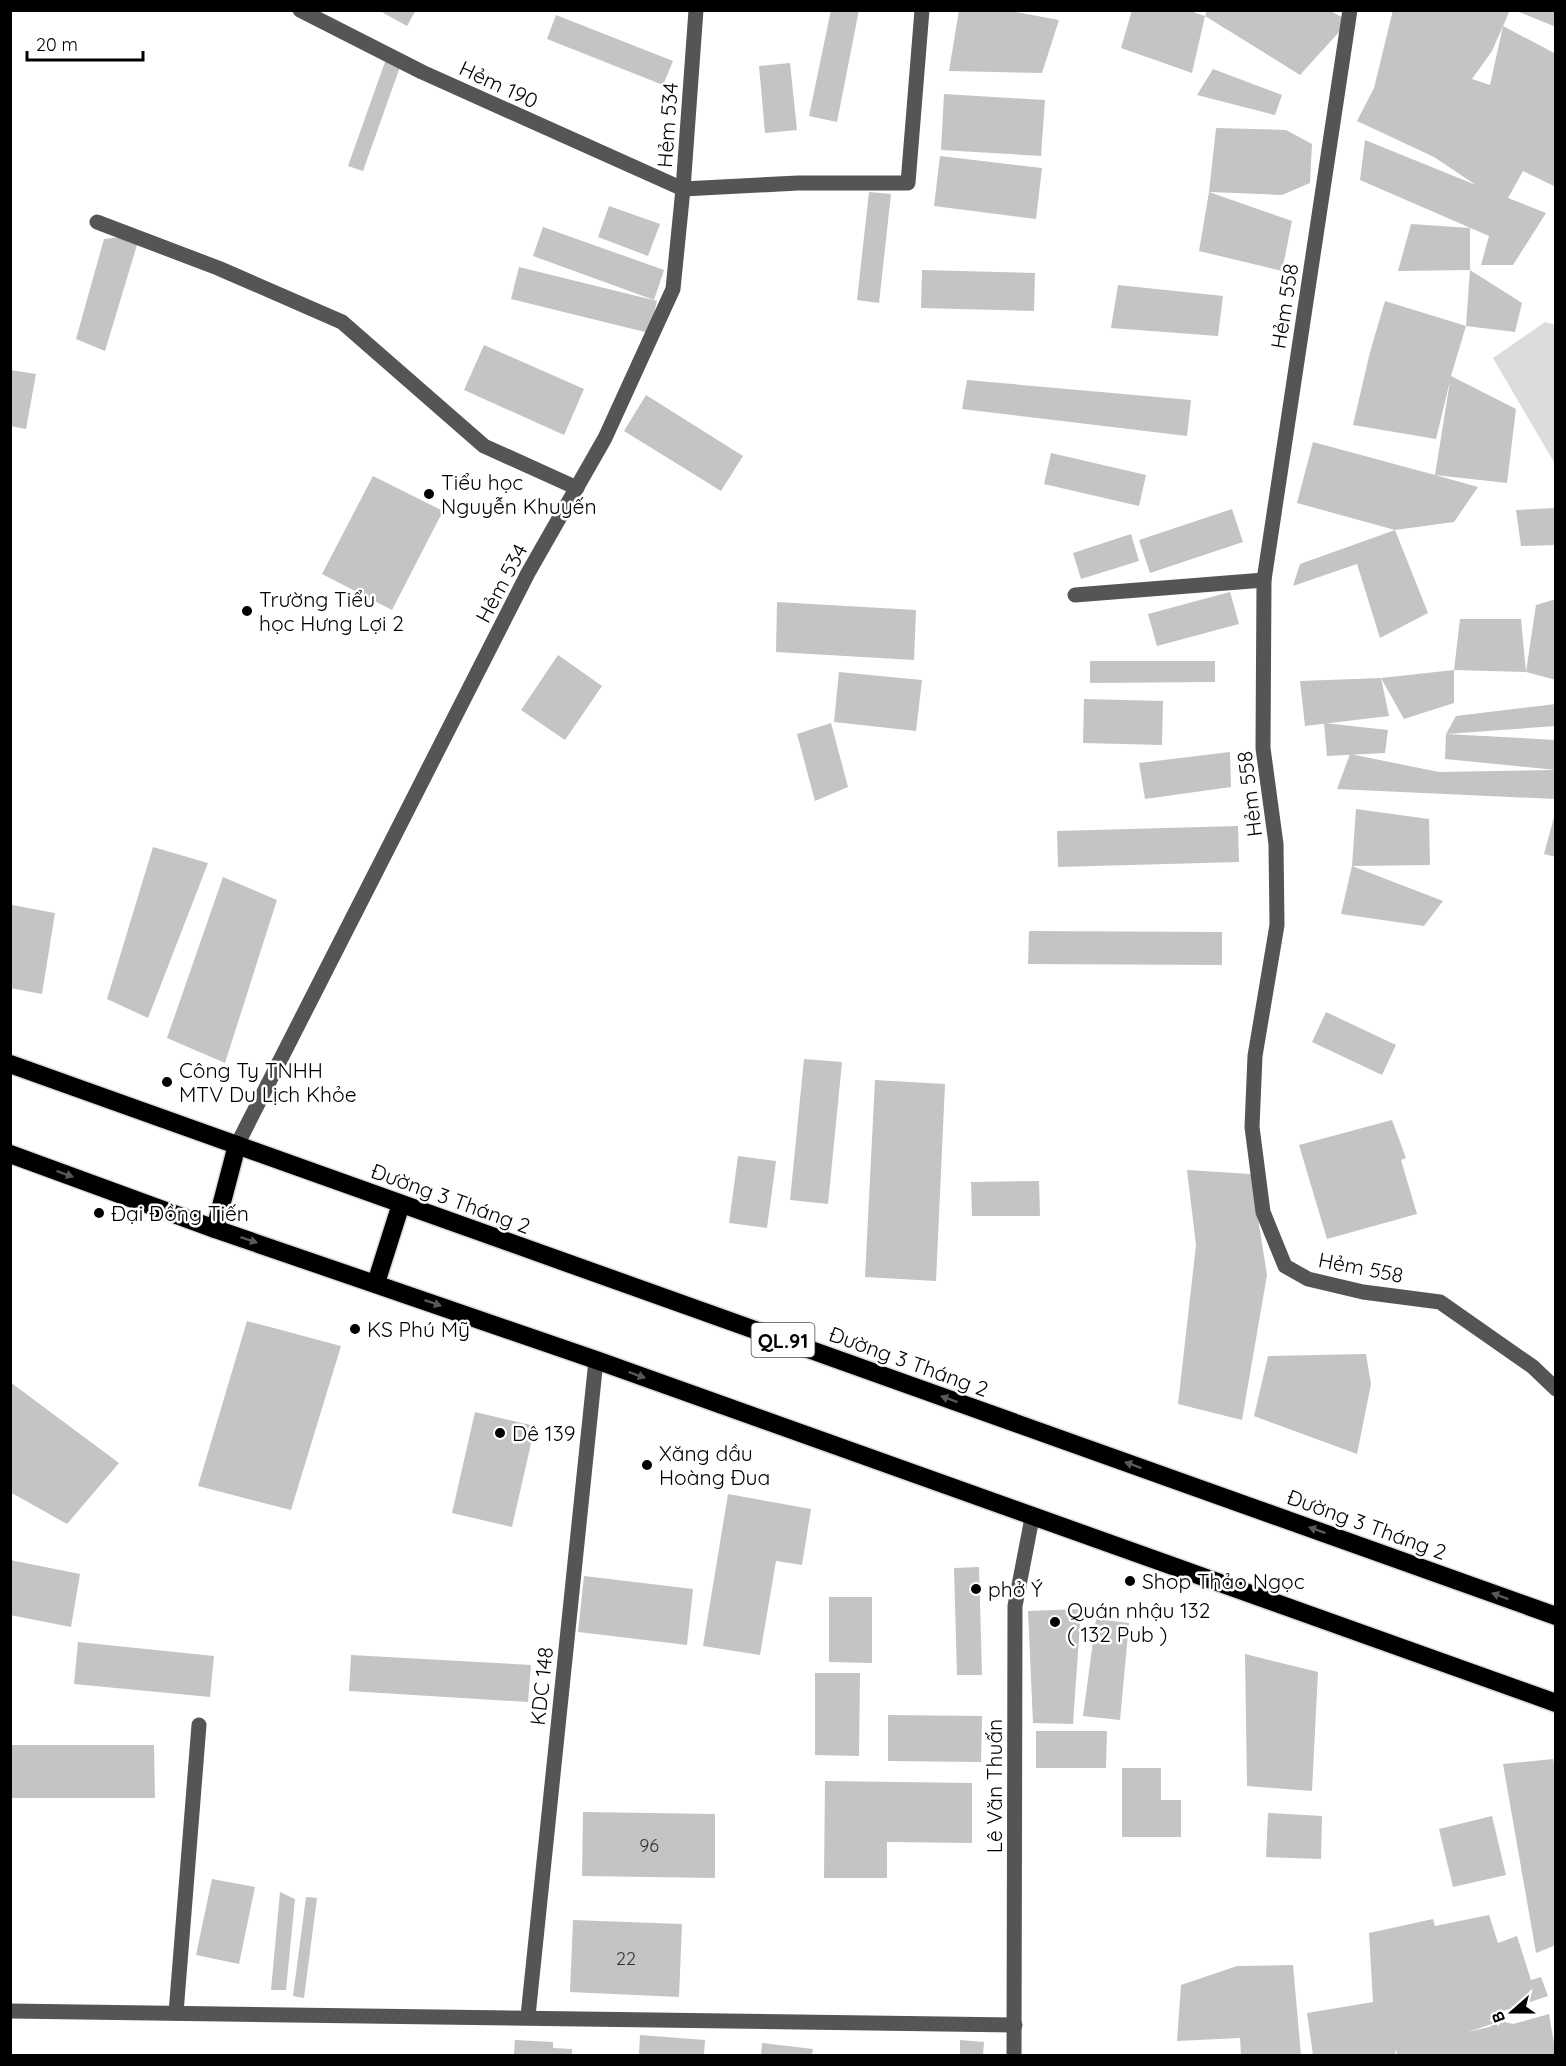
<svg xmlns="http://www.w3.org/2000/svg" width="1566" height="2066" font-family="Quicksand,sans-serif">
<rect width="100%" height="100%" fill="#fff"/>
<path fill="#dcdcdc" d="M 1545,322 L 1555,325 L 1555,464 L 1493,358 Z"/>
<g fill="#c4c4c4" fill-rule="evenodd">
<path d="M 378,10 L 416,10 L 407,26 Z"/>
<path d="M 831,10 L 859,10 L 837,122 L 809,116 Z"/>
<path d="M 959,10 L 1006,10 L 1059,20 L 1042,73 L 949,71 Z"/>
<path d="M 1132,10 L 1187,10 L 1205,16 L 1207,10 L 1329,10 L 1349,21 L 1300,75 L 1205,16 L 1192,73 L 1121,48 Z"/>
<path d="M 1393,10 L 1510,10 L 1503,26 L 1556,54 L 1556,187 L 1523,171 L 1508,198 L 1546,213 L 1513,265 L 1481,265 L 1489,236 L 1360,180 L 1365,140 L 1476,185 L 1434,157 L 1357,121 L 1374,88 ZM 1503,26 L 1490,85 L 1472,79 L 1492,51 Z"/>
<path d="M 1519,10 L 1556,10 L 1556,27 L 1519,12 Z"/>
<path d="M 556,15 L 673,61 L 663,85 L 547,39 Z"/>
<path d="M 386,59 L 401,64 L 363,171 L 348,166 Z"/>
<path d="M 790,63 L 797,130 L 765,133 L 759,66 Z"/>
<path d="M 1213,69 L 1282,95 L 1275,115 L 1197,95 Z"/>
<path d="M 944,94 L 1045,100 L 1041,156 L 941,150 Z"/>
<path d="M 1216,128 L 1286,130 L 1312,144 L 1310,183 L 1282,195 L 1209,192 Z"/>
<path d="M 940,156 L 1042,168 L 1036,219 L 934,206 Z"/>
<path d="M 869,192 L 891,194 L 879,303 L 857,300 Z"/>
<path d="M 1209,192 L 1292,221 L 1282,271 L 1199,251 Z"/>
<path d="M 609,206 L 660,224 L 648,256 L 598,237 Z"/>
<path d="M 1411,224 L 1470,228 L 1470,270 L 1398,271 Z"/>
<path d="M 543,227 L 664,270 L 654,300 L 533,256 Z"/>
<path d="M 140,235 L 105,351 L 76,339 L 104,239 Z"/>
<path d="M 519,267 L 657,301 L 649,333 L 511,299 Z"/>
<path d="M 922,270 L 1035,273 L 1034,311 L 921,308 Z"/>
<path d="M 1470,270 L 1522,303 L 1515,332 L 1466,326 Z"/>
<path d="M 1118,285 L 1223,296 L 1218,336 L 1111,328 Z"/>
<path d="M 1385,301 L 1466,326 L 1451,376 L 1516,409 L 1507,483 L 1435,475 L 1478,487 L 1454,522 L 1395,530 L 1428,613 L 1380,638 L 1357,564 L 1293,586 L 1300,564 L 1395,530 L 1297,503 L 1313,442 L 1435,475 L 1450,381 L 1436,439 L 1353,425 L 1370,352 Z"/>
<path d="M 484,345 L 584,389 L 564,435 L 464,390 Z"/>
<path d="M 10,370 L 36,374 L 26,429 L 10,426 Z"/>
<path d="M 967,380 L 1191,400 L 1187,436 L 962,409 Z"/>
<path d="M 646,395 L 743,456 L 721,491 L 624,431 Z"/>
<path d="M 1051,453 L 1146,475 L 1139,506 L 1044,484 Z"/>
<path d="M 373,476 L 443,511 L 392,610 L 322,574 Z"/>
<path d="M 1556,508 L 1556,545 L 1521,546 L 1516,510 Z"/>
<path d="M 1232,509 L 1243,542 L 1150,573 L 1139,540 Z"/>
<path d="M 1131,534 L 1139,561 L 1081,579 L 1073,553 Z"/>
<path d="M 1230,592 L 1239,624 L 1157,646 L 1148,614 Z"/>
<path d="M 1556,599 L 1556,680 L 1526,672 L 1536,605 Z"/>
<path d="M 777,602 L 916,610 L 914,660 L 776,652 Z"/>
<path d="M 1460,619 L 1521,619 L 1526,672 L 1454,670 L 1454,703 L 1404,719 L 1381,678 L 1454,670 Z"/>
<path d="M 558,655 L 602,686 L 565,740 L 521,710 Z"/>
<path d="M 1090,661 L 1215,661 L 1215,682 L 1090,683 Z"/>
<path d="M 839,672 L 922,680 L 916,731 L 834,722 Z"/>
<path d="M 1381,678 L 1389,716 L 1305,726 L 1300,681 Z"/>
<path d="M 1084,699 L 1163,701 L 1162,745 L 1083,743 Z"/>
<path d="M 1556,704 L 1556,726 L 1446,734 L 1456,716 Z"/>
<path d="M 831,723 L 848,787 L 815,801 L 797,734 Z"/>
<path d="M 1324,723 L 1388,730 L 1385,753 L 1327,756 Z"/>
<path d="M 1446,734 L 1556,740 L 1556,770 L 1445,759 Z"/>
<path d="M 1230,752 L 1231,787 L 1145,799 L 1139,763 Z"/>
<path d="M 1350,754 L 1439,772 L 1556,770 L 1556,799 L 1337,789 Z"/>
<path d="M 1356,809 L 1429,819 L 1430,865 L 1352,866 Z"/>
<path d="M 1556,810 L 1556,857 L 1544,854 Z"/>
<path d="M 1238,826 L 1239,862 L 1058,867 L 1057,831 Z"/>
<path d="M 153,847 L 208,863 L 148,1018 L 107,999 Z"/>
<path d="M 1352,866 L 1443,901 L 1424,926 L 1341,914 Z"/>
<path d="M 223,877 L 277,900 L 225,1063 L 167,1038 Z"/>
<path d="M 12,905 L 55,913 L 42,994 L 10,988 Z"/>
<path d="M 1029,931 L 1222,932 L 1222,965 L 1028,964 Z"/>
<path d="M 1326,1012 L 1396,1045 L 1382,1075 L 1312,1042 Z"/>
<path d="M 804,1059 L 842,1062 L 828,1204 L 790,1200 Z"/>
<path d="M 875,1080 L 945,1084 L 936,1281 L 865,1277 Z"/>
<path d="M 1392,1120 L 1406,1158 L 1401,1160 L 1417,1214 L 1327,1239 L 1299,1145 Z"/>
<path d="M 738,1156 L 776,1161 L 767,1228 L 729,1223 Z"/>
<path d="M 1187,1170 L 1251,1174 L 1267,1275 L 1242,1420 L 1178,1404 L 1196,1245 Z"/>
<path d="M 1039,1181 L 1040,1216 L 972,1216 L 971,1182 Z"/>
<path d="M 247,1321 L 341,1346 L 291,1510 L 198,1486 Z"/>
<path d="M 1366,1354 L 1371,1384 L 1357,1454 L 1254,1416 L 1268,1356 Z"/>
<path d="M 10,1382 L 119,1463 L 67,1524 L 10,1492 Z"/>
<path d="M 475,1412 L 535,1426 L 512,1527 L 452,1513 Z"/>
<path d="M 728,1494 L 811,1509 L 802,1565 L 776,1561 L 760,1655 L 703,1646 Z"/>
<path d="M 10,1560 L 80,1574 L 71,1627 L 10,1615 Z"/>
<path d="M 979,1567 L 982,1675 L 957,1675 L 954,1568 Z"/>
<path d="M 584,1576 L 693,1589 L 687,1645 L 578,1632 Z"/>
<path d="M 829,1597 L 872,1597 L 872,1663 L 829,1662 Z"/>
<path d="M 1081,1609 L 1073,1724 L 1033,1723 L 1028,1611 Z"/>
<path d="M 1096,1619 L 1129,1623 L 1120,1720 L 1083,1716 Z"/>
<path d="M 78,1642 L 214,1656 L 210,1697 L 74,1684 Z"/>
<path d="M 1245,1654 L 1318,1672 L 1312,1791 L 1247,1786 Z"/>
<path d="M 351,1655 L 531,1665 L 528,1702 L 349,1691 Z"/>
<path d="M 815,1673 L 860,1673 L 859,1756 L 815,1755 Z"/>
<path d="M 888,1715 L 982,1716 L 981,1762 L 888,1761 Z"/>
<path d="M 1036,1731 L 1107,1731 L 1106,1768 L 1036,1768 Z"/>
<path d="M 10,1745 L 154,1745 L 155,1798 L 10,1798 Z"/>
<path d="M 1553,1759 L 1556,1776 L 1556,1945 L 1536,1953 L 1503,1764 Z"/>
<path d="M 1122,1768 L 1161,1768 L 1161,1800 L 1181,1800 L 1181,1837 L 1122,1837 Z"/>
<path d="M 825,1781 L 972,1783 L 972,1843 L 887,1842 L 887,1878 L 824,1878 Z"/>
<path d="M 583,1812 L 715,1814 L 715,1878 L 582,1876 Z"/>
<path d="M 1268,1813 L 1322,1816 L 1321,1859 L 1266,1857 Z"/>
<path d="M 1492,1816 L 1506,1875 L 1453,1887 L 1439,1829 Z"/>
<path d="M 212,1879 L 255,1887 L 239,1964 L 196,1955 Z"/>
<path d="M 280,1892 L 295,1899 L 286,1990 L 271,1990 Z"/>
<path d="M 306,1897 L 317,1898 L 304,1998 L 293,1996 Z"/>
<path d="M 1489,1915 L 1498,1943 L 1517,1936 L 1531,1980 L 1541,1977 L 1548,1996 L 1500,2012 L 1501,2021 L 1513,2024 L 1549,2014 L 1556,2055 L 1397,2055 L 1396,2049 L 1395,2055 L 1313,2055 L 1307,2013 L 1373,2002 L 1369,1933 L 1433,1919 L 1435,1926 ZM 1501,2021 L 1489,2027 L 1468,2032 Z"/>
<path d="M 573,1920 L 682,1924 L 679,1997 L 570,1992 Z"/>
<path d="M 1293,1965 L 1301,2055 L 1241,2055 L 1240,2038 L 1177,2041 L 1181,1985 L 1237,1966 Z"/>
<path d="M 640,2035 L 705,2040 L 704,2055 L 639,2055 Z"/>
<path d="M 515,2040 L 553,2042 L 553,2048 L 572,2049 L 572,2055 L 514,2055 Z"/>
<path d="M 960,2040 L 984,2042 L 983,2055 L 960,2055 Z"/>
<path d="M 762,2043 L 813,2049 L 812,2055 L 761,2055 Z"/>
</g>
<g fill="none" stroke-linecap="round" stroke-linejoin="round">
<g stroke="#dbdbdb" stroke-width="21">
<g id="highway">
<path d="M 10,1064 L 1556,1616"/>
<path d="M 10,1154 L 215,1229 L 596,1360 L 1556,1703"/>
<path d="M 215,1229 L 237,1145"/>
<path d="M 376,1283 L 401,1204"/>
</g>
</g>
<g stroke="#555" stroke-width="15">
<path d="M 300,10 L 422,72 L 683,189 L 798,183 L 908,183 L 922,10"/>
<path d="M 1350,10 L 1264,580 L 1263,748 L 1276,844 L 1277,925 L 1255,1056 L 1252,1127 L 1263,1212 L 1285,1266 L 1308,1279 L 1363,1292 L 1440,1302 L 1533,1367 L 1556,1389"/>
<path d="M 97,222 L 218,268 L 342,322 L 484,446 L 577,488"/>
<path d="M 1075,595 L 1264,580"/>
<path d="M 237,1145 L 528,573 L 605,438 L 673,289 L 683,189 L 696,10"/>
<path d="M 10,2011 L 1015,2025"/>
<path d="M 176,2013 L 199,1725"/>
<path d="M 528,2016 L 596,1360"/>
<path d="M 1014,2056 L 1015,1606 L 1032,1518"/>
</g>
<use href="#highway" stroke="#000" stroke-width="18"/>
</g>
<defs><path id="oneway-solid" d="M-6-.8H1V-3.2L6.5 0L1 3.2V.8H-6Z" transform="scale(1.5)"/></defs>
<g fill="#595959">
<use href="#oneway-solid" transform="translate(65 1174) rotate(20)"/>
<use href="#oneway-solid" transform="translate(249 1240) rotate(18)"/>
<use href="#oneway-solid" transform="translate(433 1303) rotate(19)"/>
<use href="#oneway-solid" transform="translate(637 1375) rotate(20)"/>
<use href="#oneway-solid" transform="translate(949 1399) rotate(-160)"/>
<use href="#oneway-solid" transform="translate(1133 1465) rotate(-160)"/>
<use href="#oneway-solid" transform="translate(1317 1530) rotate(-160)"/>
<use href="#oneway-solid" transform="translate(1500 1596) rotate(-160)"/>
</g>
<g fill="#000" stroke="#fff" stroke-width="2">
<circle cx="429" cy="494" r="6"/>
<circle cx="247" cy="611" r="6"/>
<circle cx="167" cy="1082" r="6"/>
<circle cx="99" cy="1213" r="6"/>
<circle cx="355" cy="1329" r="6"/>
<circle cx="500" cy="1433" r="6"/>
<circle cx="647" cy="1465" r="6"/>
<circle cx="1130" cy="1581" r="6"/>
<circle cx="976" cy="1589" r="6"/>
<circle cx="1055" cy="1622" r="6"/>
</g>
<g text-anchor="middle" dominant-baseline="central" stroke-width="5" stroke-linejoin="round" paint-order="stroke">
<g font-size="18" fill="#313131">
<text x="649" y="1845">96</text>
<text x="626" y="1958">22</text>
</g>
<rect fill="#fff" stroke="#4c4c4c" stroke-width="1.5" x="751.5" y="1323" width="63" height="34" rx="4.5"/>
<g font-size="20" font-weight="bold" fill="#000">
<text x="783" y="1340">QL.91</text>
</g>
<g font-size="21" fill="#000" stroke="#fff">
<text transform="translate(499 84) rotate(25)">Hẻm 190</text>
<text transform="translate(667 125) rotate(-86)">Hẻm 534</text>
<text transform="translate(1284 306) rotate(-81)">Hẻm 558</text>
<text transform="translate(501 583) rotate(-62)">Hẻm 534</text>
<text transform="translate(1249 794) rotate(-97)">Hẻm 558</text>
<text transform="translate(451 1198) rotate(20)">Đường 3 Tháng 2</text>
<text transform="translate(1361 1267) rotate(11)">Hẻm 558</text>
<text transform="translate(909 1361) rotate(20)">Đường 3 Tháng 2</text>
<text transform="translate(1367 1524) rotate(20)">Đường 3 Tháng 2</text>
<text transform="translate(541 1686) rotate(-84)">KDC 148</text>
<text transform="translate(994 1786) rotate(-90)">Lê Văn Thuấn</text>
</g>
<g font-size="21" fill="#000" stroke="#fff" text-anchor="start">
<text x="441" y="482">Tiểu học<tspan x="441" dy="24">Nguyễn Khuyến</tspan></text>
<text x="259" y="599">Trường Tiểu<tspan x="259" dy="24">học Hưng Lợi 2</tspan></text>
<text x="179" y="1070">Công Ty TNHH<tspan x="179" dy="24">MTV Du Lịch Khỏe</tspan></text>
<text x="111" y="1213">Đại Đồng Tiến</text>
<text x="367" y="1329">KS Phú Mỹ</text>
<text x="512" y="1433">Dê 139</text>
<text x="659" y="1453">Xăng dầu<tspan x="659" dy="24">Hoàng Đua</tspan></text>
<text x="1142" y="1581">Shop Thảo Ngọc</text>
<text x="988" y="1589">phở Ý</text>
<text x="1067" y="1610">Quán nhậu 132<tspan x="1067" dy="24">( 132 Pub )</tspan></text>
</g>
</g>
<rect width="1566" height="2066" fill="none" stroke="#000000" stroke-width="24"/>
<g transform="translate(1512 2012) rotate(249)" stroke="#ffffff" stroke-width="4.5" paint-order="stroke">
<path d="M0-4.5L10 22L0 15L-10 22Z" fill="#000000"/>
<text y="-9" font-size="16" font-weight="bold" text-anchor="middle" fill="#000000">B</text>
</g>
<path d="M27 51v9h116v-9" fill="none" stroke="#000000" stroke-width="3"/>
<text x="36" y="51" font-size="18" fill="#000000" stroke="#ffffff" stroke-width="4.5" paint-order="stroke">20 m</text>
</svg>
